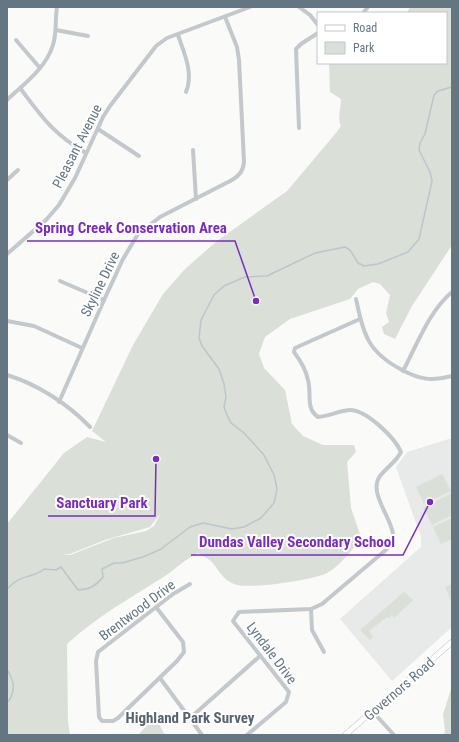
<svg xmlns="http://www.w3.org/2000/svg" width="459" height="742" font-family="'Roboto Condensed',sans-serif">
<rect width="100%" height="100%" fill="#fafaf8"/>
<path fill="#e8e9e9" d="M 452,438 L 452,627 L 392,681 L 340,619 L 421,547 L 421,537 L 396,467 L 407,452 Z"/>
<g fill="#dadfd7" fill-rule="evenodd">
<path d="M 410,7 L 452,7 L 452,245 L 412,306 L 395,339 L 384,334 L 382,327 L 389,322 L 386,313 L 390,295 L 380,284 L 373,282 L 358,289 L 350,299 L 290,319 L 265,337 L 259,354 L 264,368 L 285,390 L 292,424 L 303,436 L 323,445 L 354,445 L 356,452 L 347,462 L 351,508 L 361,537 C 354,549 338,568 325,574 C 311,580 247,590 234,584 C 222,579 219,570 211,561 C 207,558 202,555 198,553 C 185,559 177,568 165,576 C 132,597 96,617 67,644 L 68,722 L 70,735 L 7,735 L 7,524 L 64,453 L 87,437 L 106,442 L 92,431 L 133,345 L 163,294 L 185,269 L 217,241 L 287,191 L 336,133 L 341,126 C 337,118 341,108 341,99 L 330,92 L 329,63 L 446,63 L 446,13 L 407,13 ZM 161,513 L 154,526 L 146,531 L 114,538 L 70,555 L 62,554 L 70,554 L 105,540 L 150,527 Z"/>
<path d="M 442,474 L 451,491 L 424,504 L 416,487 Z"/>
<path d="M 452,493 L 452,515 L 432,525 L 423,508 Z"/>
<path d="M 452,518 L 452,539 L 441,544 L 433,527 Z"/>
<path d="M 452,584 L 452,603 L 445,587 Z"/>
<path d="M 404,592 L 413,600 L 394,618 L 392,615 L 389,618 L 387,617 L 369,631 L 373,637 L 370,640 L 360,630 Z"/>
<path d="M 452,686 L 452,735 L 444,735 L 445,732 L 443,714 Z"/>
<path d="M 155,717 L 165,735 L 138,735 Z"/>
</g>
<g fill="none" stroke-linecap="round" stroke-linejoin="round">
<g stroke="#bbc7cb" stroke-width="1.5">
<path d="M 7,589 C 21,573 33,579 44,569 L 56,570 L 61,567 L 78,590 C 88,590 97,585 103,577 L 102,569 L 114,563 L 122,563 L 143,557 L 161,549 L 190,527 L 203,523 L 232,529 L 244,527 L 261,518 L 274,503 L 277,489 L 274,475 L 264,455 L 244,433 L 231,423 L 227,415 L 224,407 L 226,397 L 224,384 L 219,369 L 202,346 L 199,338 L 201,320 L 214,295 L 224,286 L 245,277 L 267,276 L 315,253 L 345,247 L 350,250 L 358,263 L 364,266 L 378,264 L 408,252 L 419,239 L 432,181 L 430,172 L 419,150 L 420,143 L 425,134 L 434,95 L 438,91 L 452,87"/>
<path d="M 7,669 C 14,682 16,688 9,701 L 7,700"/>
</g>
<g stroke="#b5babe" stroke-width="6">
<path id="major" d="M 345,735 L 452,642"/>
</g>
<g stroke="#c3c8cc" stroke-width="4">
<path d="M 299,7 L 310,15 L 318,25"/>
<path d="M 363,13 L 368,7"/>
<path d="M 56,30 L 88,36"/>
<path d="M 178,35 C 184,53 194,73 186,92"/>
<path d="M 16,40 L 40,68"/>
<path d="M 20,88 C 42,117 53,134 86,153"/>
<path d="M 7,100 C 24,84 46,68 53,45 C 57,32 55,19 57,7"/>
<path d="M 299,128 L 296,49 L 301,44 L 318,33"/>
<path d="M 98,129 L 139,156"/>
<path d="M 193,150 L 196,199"/>
<path d="M 7,180 L 18,170"/>
<path d="M 7,254 L 46,220 L 59,205 L 75,178 L 103,117 L 110,106 L 156,46 L 167,38 L 250,7"/>
<path d="M 60,281 L 104,300"/>
<path d="M 356,299 C 364,336 368,352 402,370 C 421,380 431,381 452,376"/>
<path d="M 7,321 L 34,326 L 82,348"/>
<path d="M 403,371 C 417,345 429,311 452,292"/>
<path d="M 7,375 C 37,384 68,404 90,427"/>
<path d="M 59,402 L 104,300 L 123,259 L 138,234 L 160,217 L 232,180 C 240,175 243,171 244,162 L 239,60 L 237,47 L 225,17"/>
<path d="M 7,435 L 21,443"/>
<path d="M 156,607 L 183,642 L 184,652 L 177,661 L 118,718 L 113,721 L 102,721 L 99,717 L 96,661 L 98,652 L 173,594 L 190,584"/>
<path d="M 311,609 L 312,630 L 324,652"/>
<path d="M 160,678 L 202,735"/>
<path d="M 373,712 L 394,735"/>
<path d="M 190,718 L 260,656"/>
<path d="M 247,735 L 286,702 L 289,692 L 233,621 L 239,612 L 311,609 L 322,604 L 387,549 L 393,534 C 391,517 368,492 380,476 C 387,467 396,462 401,452 C 395,438 366,409 349,410 C 339,411 329,416 318,417 C 305,408 312,394 308,380 C 306,370 300,360 294,352 L 295,348 L 360,319"/>
</g>
<use href="#major" stroke="#fff" stroke-width="5"/>
</g>
<g text-anchor="middle" dominant-baseline="central" stroke-width="4" stroke-linejoin="round" paint-order="stroke">
<g font-size="14" fill="#657683" stroke="#fff">
<text transform="translate(77 146) rotate(-63)">Pleasant Avenue</text>
<text transform="translate(100 284) rotate(-64)">Skyline Drive</text>
<text transform="translate(137 610) rotate(-37)">Brentwood Drive</text>
<text transform="translate(272 653) rotate(53)">Lyndale Drive</text>
<text transform="translate(399 689) rotate(-41)">Governors Road</text>
</g>
<g font-size="15" font-weight="bold" fill="#57646e" stroke="#fff">
<text x="190" y="718">Highland Park Survey</text>
</g>
</g>
<path fill="none" stroke="#7b2cbf" stroke-width="1.5" d="M256 301L235 241H27M156 459L155 516H48M430 502L403 555H191"/>
<g fill="#7b2cbf" stroke="#fff" stroke-width="1.5">
<circle cx="256" cy="301" r="4"/>
<circle cx="156" cy="459" r="4"/>
<circle cx="430" cy="502" r="4"/>
</g>
<g font-size="15" text-anchor="middle" font-weight="bold" fill="#7b2cbf" stroke="#fff" stroke-width="4" stroke-linejoin="round" paint-order="stroke">
<text x="131" y="233">Spring Creek Conservation Area</text>
<text x="102" y="508">Sanctuary Park</text>
<text x="297" y="547">Dundas Valley Secondary School</text>
</g>
<rect width="459" height="742" fill="none" stroke="#657683" stroke-width="16"/>
<rect x="317" y="12" width="130" height="52" fill="#ffffff" stroke="#c1c8cd"/>
<rect x="325" y="25" width="20" height="6" fill="#ffffff" stroke="#c1c8cd"/>
<text x="353" y="32" font-size="12" fill="#657683">Road</text>
<rect x="325" y="42" width="20" height="12" fill="#dadfd7" stroke="#c1c8cd"/>
<text x="353" y="52" font-size="12" fill="#657683">Park</text>
</svg>
